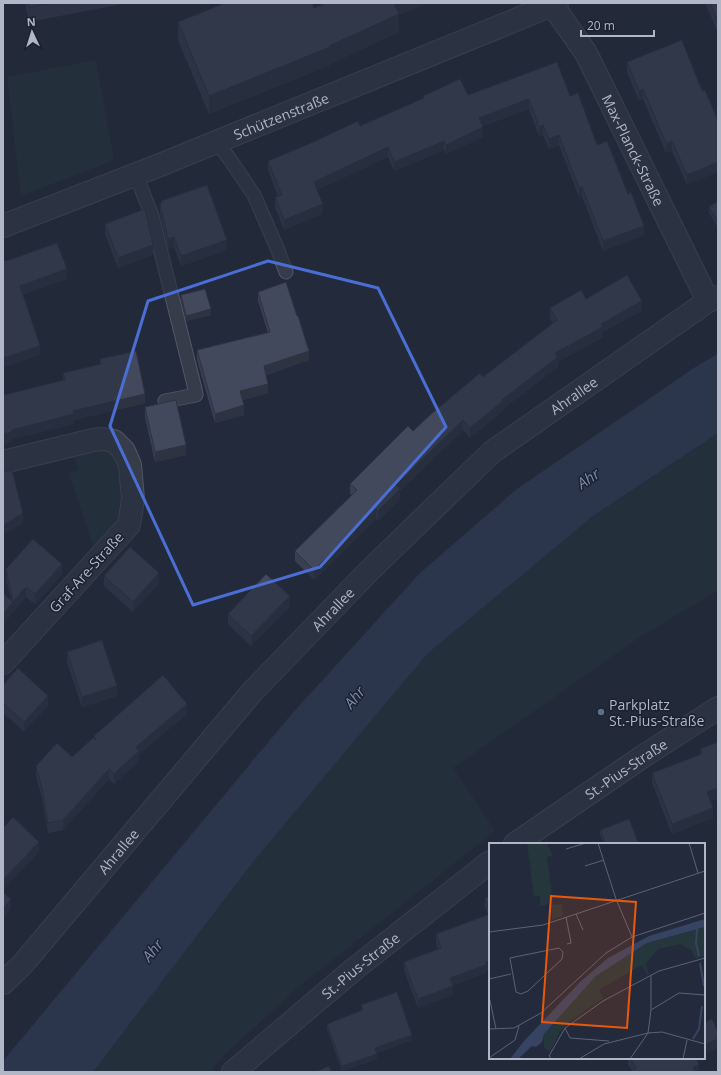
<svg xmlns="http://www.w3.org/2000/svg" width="721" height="1075" font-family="'Open Sans',sans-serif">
<rect width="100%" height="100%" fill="#232a3b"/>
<g fill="#25363c">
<path d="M 96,60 L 114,160 L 21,196 L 7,77 Z"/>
<path d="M 718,433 L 718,590 L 637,639 L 453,768 L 495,831 L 297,988 L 222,1057 L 210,1072 L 93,1072 L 253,862 L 427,654 L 593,516 Z"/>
<path d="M 101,449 L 113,454 L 118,463 L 122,477 L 122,515 L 94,549 L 69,473 L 78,470 L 74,455 Z"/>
</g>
<path fill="#364362" d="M 718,354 L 718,433 L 593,516 L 427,654 L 253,862 L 93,1072 L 3,1072 L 3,1061 L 290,716 L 420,573 L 517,489 L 697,366 Z"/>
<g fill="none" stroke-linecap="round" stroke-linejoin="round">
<g stroke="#525766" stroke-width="15">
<g id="service">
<path d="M 217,142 L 231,161 L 254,195 L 277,248 L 286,272"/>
<path d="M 136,175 L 152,216 L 195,389 L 196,395 L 165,401"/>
</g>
</g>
<g stroke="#525766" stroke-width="24">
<g id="minor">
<path id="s1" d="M 551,3 L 586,53 L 708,301"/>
<path id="s2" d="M 3,226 L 160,165 L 557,3"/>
<path d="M 3,462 L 93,440 L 102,439 L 114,441 L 124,451 L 130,465 L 133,499 L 129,525 L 3,663"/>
<path id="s3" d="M 515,844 L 642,757 L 718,708"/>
<path id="s4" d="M 3,983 L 22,965 L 252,692 L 368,572 L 492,452 L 708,301 L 718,297"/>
<path id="s5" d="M 233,1072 L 353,970 L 490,862"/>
</g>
</g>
<use href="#service" stroke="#373c4b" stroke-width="13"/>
<use href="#minor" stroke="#373c4b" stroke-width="22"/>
</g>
<g fill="#393f50">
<path d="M 25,3 L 127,3 L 29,22 Z"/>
<path d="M 705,3 L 718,3 L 718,32 Z"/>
<path d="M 314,8 L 399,15 L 399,32 L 330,64 L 330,65 L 209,114 L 178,40 L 178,22 Z"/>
<path d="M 627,62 L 702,91 L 687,185 L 672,151 L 666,153 L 643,99 L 639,101 L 627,72 Z"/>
<path d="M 468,95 L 570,96 L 597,145 L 644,235 L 603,251 L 582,196 L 579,197 L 559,145 L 549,149 L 543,135 L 539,136 L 529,109 L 483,126 L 483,137 L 446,154 L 444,150 L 394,171 L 388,157 L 317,190 L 323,214 L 284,230 L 275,207 L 275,197 L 278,196 L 268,170 L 268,161 L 360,126 L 423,99 L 423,96 Z"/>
<path d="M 161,201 L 227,250 L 181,266 L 174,247 L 168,249 L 160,213 L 160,204 L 161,203 Z"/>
<path d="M 718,201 L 718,228 L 709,213 L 709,207 Z"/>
<path d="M 105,224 L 153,255 L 118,268 L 105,234 Z"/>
<path d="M 258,292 L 309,360 L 266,375 L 268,393 L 243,400 L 244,415 L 215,423 L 197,360 L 197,350 L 268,333 L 258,301 Z"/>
<path d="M 181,295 L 211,315 L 186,321 L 181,300 Z"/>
<path d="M 586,299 L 642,311 L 603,332 L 603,337 L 558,362 L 558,367 L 503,409 L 503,411 L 470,438 L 463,430 L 400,491 L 400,499 L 378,521 L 376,519 L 314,580 L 295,561 L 295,551 L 352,495 L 350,494 L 350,484 L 413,431 L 553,323 L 550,318 L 550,308 Z"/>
<path d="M 100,359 L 145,403 L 74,420 L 74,424 L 12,439 L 12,442 L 3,444 L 3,392 L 4,395 L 63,380 L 63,373 L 100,364 Z"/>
<path d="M 145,407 L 186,455 L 155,462 L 145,417 Z"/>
<path d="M 6,569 L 62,574 L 35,604 L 26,597 L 3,624 L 3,593 L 11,600 L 6,579 Z"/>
<path d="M 104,576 L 159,583 L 133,612 L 104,586 Z"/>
<path d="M 290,606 L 251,646 L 228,624 L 228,614 Z"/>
<path d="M 67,652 L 117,696 L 82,707 L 67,662 Z"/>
<path d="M 3,685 L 48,706 L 24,731 L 3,713 Z"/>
<path d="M 187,714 L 139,754 L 139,761 L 114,784 L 109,779 L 63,830 L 48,833 L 42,798 L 36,776 L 36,766 L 72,757 L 94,739 L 94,736 Z"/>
<path d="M 700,749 L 718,798 L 710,801 L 713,818 L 672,834 L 652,783 L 652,773 L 700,755 Z"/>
<path d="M 600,830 L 639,844 L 604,844 L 600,835 Z"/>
<path d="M 490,896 L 490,969 L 486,971 L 486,973 L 453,985 L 453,995 L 418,1008 L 404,970 L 404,962 L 438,949 L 436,943 L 436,934 L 488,915 L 485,906 L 485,898 Z"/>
<path d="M 361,1005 L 412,1040 L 377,1053 L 377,1059 L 342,1071 L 327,1029 L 327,1024 L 361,1011 Z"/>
<path d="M 628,1058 L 696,1058 L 699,1072 L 632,1071 L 628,1064 Z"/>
</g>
<g fill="#2e3341">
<path d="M 392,3 L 429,3 L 399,15 L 399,32 L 330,64 L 330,65 L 209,114 L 209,96 L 329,46 Z"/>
<path d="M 643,89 L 643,99 L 639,101 L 639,91 Z"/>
<path d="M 529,99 L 529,109 L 479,128 L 479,118 Z"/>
<path d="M 543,125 L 543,135 L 539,136 L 539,127 Z"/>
<path d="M 483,127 L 483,137 L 446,154 L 446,145 Z"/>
<path d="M 559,135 L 559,145 L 549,149 L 549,139 Z"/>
<path d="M 444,141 L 444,150 L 394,171 L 394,162 Z"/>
<path d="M 672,141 L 672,151 L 666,153 L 666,143 Z"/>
<path d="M 388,147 L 388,157 L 314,191 L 314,182 Z"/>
<path d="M 718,162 L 718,172 L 687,185 L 687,175 Z"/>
<path d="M 582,187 L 582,196 L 579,197 L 579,188 Z"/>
<path d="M 323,204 L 323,214 L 284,230 L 284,220 Z"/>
<path d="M 644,226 L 644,235 L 603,251 L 603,241 Z"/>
<path d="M 174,237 L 174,247 L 168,249 L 168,239 Z"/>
<path d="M 227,240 L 227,250 L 181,266 L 181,256 Z"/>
<path d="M 153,245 L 153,255 L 118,268 L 118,258 Z"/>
<path d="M 67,269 L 67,279 L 20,296 L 20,286 Z"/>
<path d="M 642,301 L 642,311 L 603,332 L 603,337 L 558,362 L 558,367 L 503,409 L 503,411 L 470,438 L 470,428 L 502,400 L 555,353 L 601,324 Z"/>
<path d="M 211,309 L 211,315 L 186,321 L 186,316 Z"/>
<path d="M 40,346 L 40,355 L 3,368 L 3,358 Z"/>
<path d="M 309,351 L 309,360 L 264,375 L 264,366 Z"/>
<path d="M 268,384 L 268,393 L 240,401 L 240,391 Z"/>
<path d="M 145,394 L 145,403 L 74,420 L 74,424 L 12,439 L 12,442 L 3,444 L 3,434 L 12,430 L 73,411 Z"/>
<path d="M 244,405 L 244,415 L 215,423 L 215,414 Z"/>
<path d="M 463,420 L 463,430 L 400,491 L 400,499 L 378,521 L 378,511 L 396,485 Z"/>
<path d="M 186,445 L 186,455 L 155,462 L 155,452 Z"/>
<path d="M 376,509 L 376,519 L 314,580 L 314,570 Z"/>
<path d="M 23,513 L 23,523 L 3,535 L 3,526 Z"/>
<path d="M 62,564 L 62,574 L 35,604 L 35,594 Z"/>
<path d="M 159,573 L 159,583 L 133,612 L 133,602 Z"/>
<path d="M 26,587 L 26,597 L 13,612 L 13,602 Z"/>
<path d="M 290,596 L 290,606 L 251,646 L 251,636 Z"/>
<path d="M 13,602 L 13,612 L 3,624 L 3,614 Z"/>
<path d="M 117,686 L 117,696 L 82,707 L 82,697 Z"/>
<path d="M 48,696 L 48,706 L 24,731 L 24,722 Z"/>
<path d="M 187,704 L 187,714 L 139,754 L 139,761 L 114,784 L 114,774 L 136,747 Z"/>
<path d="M 109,769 L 109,779 L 63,830 L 63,820 Z"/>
<path d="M 718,788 L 718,798 L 707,802 L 707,792 Z"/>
<path d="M 713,808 L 713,818 L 672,834 L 672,824 Z"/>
<path d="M 39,842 L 39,852 L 3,890 L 3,880 Z"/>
<path d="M 11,899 L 11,909 L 3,918 L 3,909 Z"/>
<path d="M 490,961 L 490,969 L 486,971 L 486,973 L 450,987 L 450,978 Z"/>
<path d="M 453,986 L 453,995 L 418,1008 L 418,999 Z"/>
<path d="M 412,1035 L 412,1040 L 375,1053 L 375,1048 Z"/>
<path d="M 718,1039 L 718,1048 L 704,1054 L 704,1045 Z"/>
<path d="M 377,1054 L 377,1059 L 342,1071 L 342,1066 Z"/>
<path d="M 699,1065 L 699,1072 L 693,1072 L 693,1067 Z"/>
</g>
<g fill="#42495d" stroke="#2e3341">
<path d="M 28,3 L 52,3 L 29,7 Z"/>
<path d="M 225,3 L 312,3 L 314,8 L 326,3 L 394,3 L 399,14 L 329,46 L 330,47 L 209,96 L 178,22 Z"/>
<path d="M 710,3 L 718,3 L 718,22 Z"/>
<path d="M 682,40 L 702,91 L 705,90 L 718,121 L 718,162 L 687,175 L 672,141 L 666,143 L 643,89 L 639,91 L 627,62 Z"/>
<path d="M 557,62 L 570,96 L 578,93 L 597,145 L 607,141 L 628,194 L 631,192 L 644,226 L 603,241 L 582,187 L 579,188 L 559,135 L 549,139 L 543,125 L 539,127 L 529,99 L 479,118 L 483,127 L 446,145 L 444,141 L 394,162 L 388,147 L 314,182 L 323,204 L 284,220 L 275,197 L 282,195 L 268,161 L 311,143 L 358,121 L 360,126 L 424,98 L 423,96 L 460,79 L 468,95 Z"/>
<path d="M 207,185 L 227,240 L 181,256 L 174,237 L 168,239 L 160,204 L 162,203 L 161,201 Z"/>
<path d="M 718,201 L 718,221 L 709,207 Z"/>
<path d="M 145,209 L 153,245 L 118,258 L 105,224 Z"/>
<path d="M 57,243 L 67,269 L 20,286 L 40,346 L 3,358 L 3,261 L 6,260 L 6,261 Z"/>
<path d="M 627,275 L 642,301 L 601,324 L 603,327 L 555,353 L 558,357 L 502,400 L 503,401 L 470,428 L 463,420 L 396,485 L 400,489 L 378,511 L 376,509 L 314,570 L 295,551 L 357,490 L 350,484 L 408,426 L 413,431 L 430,415 L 480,373 L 483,377 L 557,320 L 550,308 L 581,290 L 586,299 Z"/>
<path d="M 286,282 L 297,316 L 298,316 L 309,351 L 264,366 L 268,384 L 240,391 L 244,405 L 215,414 L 197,350 L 270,332 L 258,292 Z"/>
<path d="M 205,289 L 211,309 L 186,316 L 181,295 Z"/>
<path d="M 136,351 L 145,394 L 73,411 L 74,414 L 12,430 L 12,432 L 3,434 L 3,392 L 4,395 L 65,380 L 63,373 L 101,364 L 100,359 Z"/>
<path d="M 176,400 L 186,445 L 155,452 L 145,407 Z"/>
<path d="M 12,470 L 23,513 L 3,526 L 3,472 Z"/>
<path d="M 33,539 L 62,564 L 35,594 L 26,587 L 13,602 L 6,569 Z"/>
<path d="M 130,547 L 159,573 L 133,602 L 104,576 Z"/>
<path d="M 266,574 L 290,596 L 251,636 L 228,614 Z"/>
<path d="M 3,593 L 13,602 L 3,614 Z"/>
<path d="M 102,640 L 117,686 L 82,697 L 67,652 Z"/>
<path d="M 18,668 L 48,696 L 24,722 L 3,703 L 3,685 Z"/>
<path d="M 163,675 L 187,704 L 136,747 L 139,751 L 114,774 L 109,769 L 63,820 L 48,823 L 42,788 L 36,766 L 57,743 L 72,757 L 93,738 L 96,740 L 94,736 Z"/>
<path d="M 718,742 L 718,788 L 707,792 L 713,808 L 672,824 L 652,773 L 702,754 L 700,749 Z"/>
<path d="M 13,817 L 39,842 L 3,880 L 3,828 Z"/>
<path d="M 629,819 L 639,844 L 606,844 L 600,830 Z"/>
<path d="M 3,892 L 11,899 L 3,909 Z"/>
<path d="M 490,896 L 490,911 L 485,898 Z"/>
<path d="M 490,914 L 490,961 L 486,962 L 486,965 L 450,978 L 453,986 L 418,999 L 404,962 L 441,948 L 436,934 Z"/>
<path d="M 397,992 L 412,1035 L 375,1048 L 377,1054 L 342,1066 L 327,1024 L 363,1010 L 361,1005 Z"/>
<path d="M 712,1019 L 718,1032 L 718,1039 L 704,1045 L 704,1023 Z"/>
<path d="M 630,1058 L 696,1058 L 699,1065 L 693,1067 L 695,1072 L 630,1072 L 636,1068 Z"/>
<path d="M 329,1066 L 332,1072 L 315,1072 Z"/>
</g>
<path d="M0 0H721V1075H0ZM 268,261 L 378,288 L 446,427 L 320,567 L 193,605 L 110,426 L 148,301 Z" fill="#232a3b" fill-opacity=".55" fill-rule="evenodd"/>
<path fill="none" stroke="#4a6ed3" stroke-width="3" stroke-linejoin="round" d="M 268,261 L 378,288 L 446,427 L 320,567 L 193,605 L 110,426 L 148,301 Z"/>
<circle fill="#5c6f8a" stroke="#1c2130" stroke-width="1.5" cx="601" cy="712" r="4"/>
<g text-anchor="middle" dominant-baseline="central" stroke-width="3" stroke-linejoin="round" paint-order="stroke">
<g font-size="14" fill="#b2b7c7" stroke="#1c2130">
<text stroke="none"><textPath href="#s2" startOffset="299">Schützenstraße</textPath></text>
<text stroke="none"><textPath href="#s1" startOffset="169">Max-Planck-Straße</textPath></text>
<text stroke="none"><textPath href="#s4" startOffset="822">Ahrallee</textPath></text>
<text transform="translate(86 572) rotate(-48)">Graf-Are-Straße</text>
<text stroke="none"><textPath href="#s4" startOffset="499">Ahrallee</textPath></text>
<text stroke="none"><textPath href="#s3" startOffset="134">St.-Pius-Straße</textPath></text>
<text stroke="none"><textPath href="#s4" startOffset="175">Ahrallee</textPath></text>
<text stroke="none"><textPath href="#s5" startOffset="166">St.-Pius-Straße</textPath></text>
</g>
<g font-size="14" fill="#b2b7c7" stroke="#1c2130" text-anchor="start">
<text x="609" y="704">Parkplatz<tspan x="609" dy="16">St.-Pius-Straße</tspan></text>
</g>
<g font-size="15" font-style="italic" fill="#7a89af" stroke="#1c2130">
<text transform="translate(588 478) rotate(-34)">Ahr</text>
<text transform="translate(354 697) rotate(-51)">Ahr</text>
<text transform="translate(152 950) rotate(-51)">Ahr</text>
</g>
</g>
<g transform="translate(489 843)">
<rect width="216" height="216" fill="#232a3b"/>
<path d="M 38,0 L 58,0 L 64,13 L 58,14 L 63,52 L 58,62 L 51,63 L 51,53 L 45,54 ZM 73,61 L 74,73 L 63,76 L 62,62 ZM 216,84 L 216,113 L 206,115 L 203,108 L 192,101 L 169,106 L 156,121 L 160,131 L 158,132 L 153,122 L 110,147 L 114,155 L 80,179 L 71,188 L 61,209 L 55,204 L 55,191 L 107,133 L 158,100 Z" fill="#25363c"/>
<path d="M 216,76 L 216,84 L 158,100 L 107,133 L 55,191 L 53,199 L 47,204 L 43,203 L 29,216 L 21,216 L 35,198 L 91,139 L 119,115 L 160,93 Z" fill="#364362"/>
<path fill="none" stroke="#364362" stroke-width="2" d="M 208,86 L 207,100 L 210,113M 211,120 L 215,143M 204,196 L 210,186 L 213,163"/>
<path fill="none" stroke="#5c6273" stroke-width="1" d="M 109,0 L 127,56 L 143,94M 200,0 L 209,30M 77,6 L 97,0M 96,23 L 115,17M 87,71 L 94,87M 77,74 L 82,100 L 78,101M 0,89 L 54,82 L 216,28M 70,105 L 74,109 L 73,116 L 39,148 L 32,151 L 27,149 L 21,115 ZM 162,132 L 162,167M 0,136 L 22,131M 0,153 L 7,186M 76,185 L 81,195 L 120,198M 0,186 L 25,185 L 52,170 L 117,110 L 143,94 L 216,70M 0,215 L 26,197 L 30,183M 63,216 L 60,213 L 76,185 L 114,158 L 170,128 L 216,115M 90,216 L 115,201 L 159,190 L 173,189 L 216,201M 141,216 L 159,190 L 162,167 L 190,150 L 216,152M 194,216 L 198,197"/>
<path fill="#e8590c" fill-opacity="0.15" stroke="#e8590c" stroke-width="2" d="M 62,53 L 147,59 L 138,185 L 53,179 Z"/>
<rect width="216" height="216" fill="none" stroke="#b2b7c7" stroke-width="2"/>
</g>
<rect width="721" height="1075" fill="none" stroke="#b2b7c7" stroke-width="8"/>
<g transform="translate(32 32) rotate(356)" stroke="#1c2130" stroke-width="3" paint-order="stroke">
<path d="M0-3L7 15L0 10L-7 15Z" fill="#b2b7c7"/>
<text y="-6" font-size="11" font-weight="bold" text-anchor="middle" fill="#b2b7c7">N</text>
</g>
<path d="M581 30v6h73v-6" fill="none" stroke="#b2b7c7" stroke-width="2"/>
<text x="587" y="30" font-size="12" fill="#b2b7c7" stroke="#1c2130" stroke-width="3" paint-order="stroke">20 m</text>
</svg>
